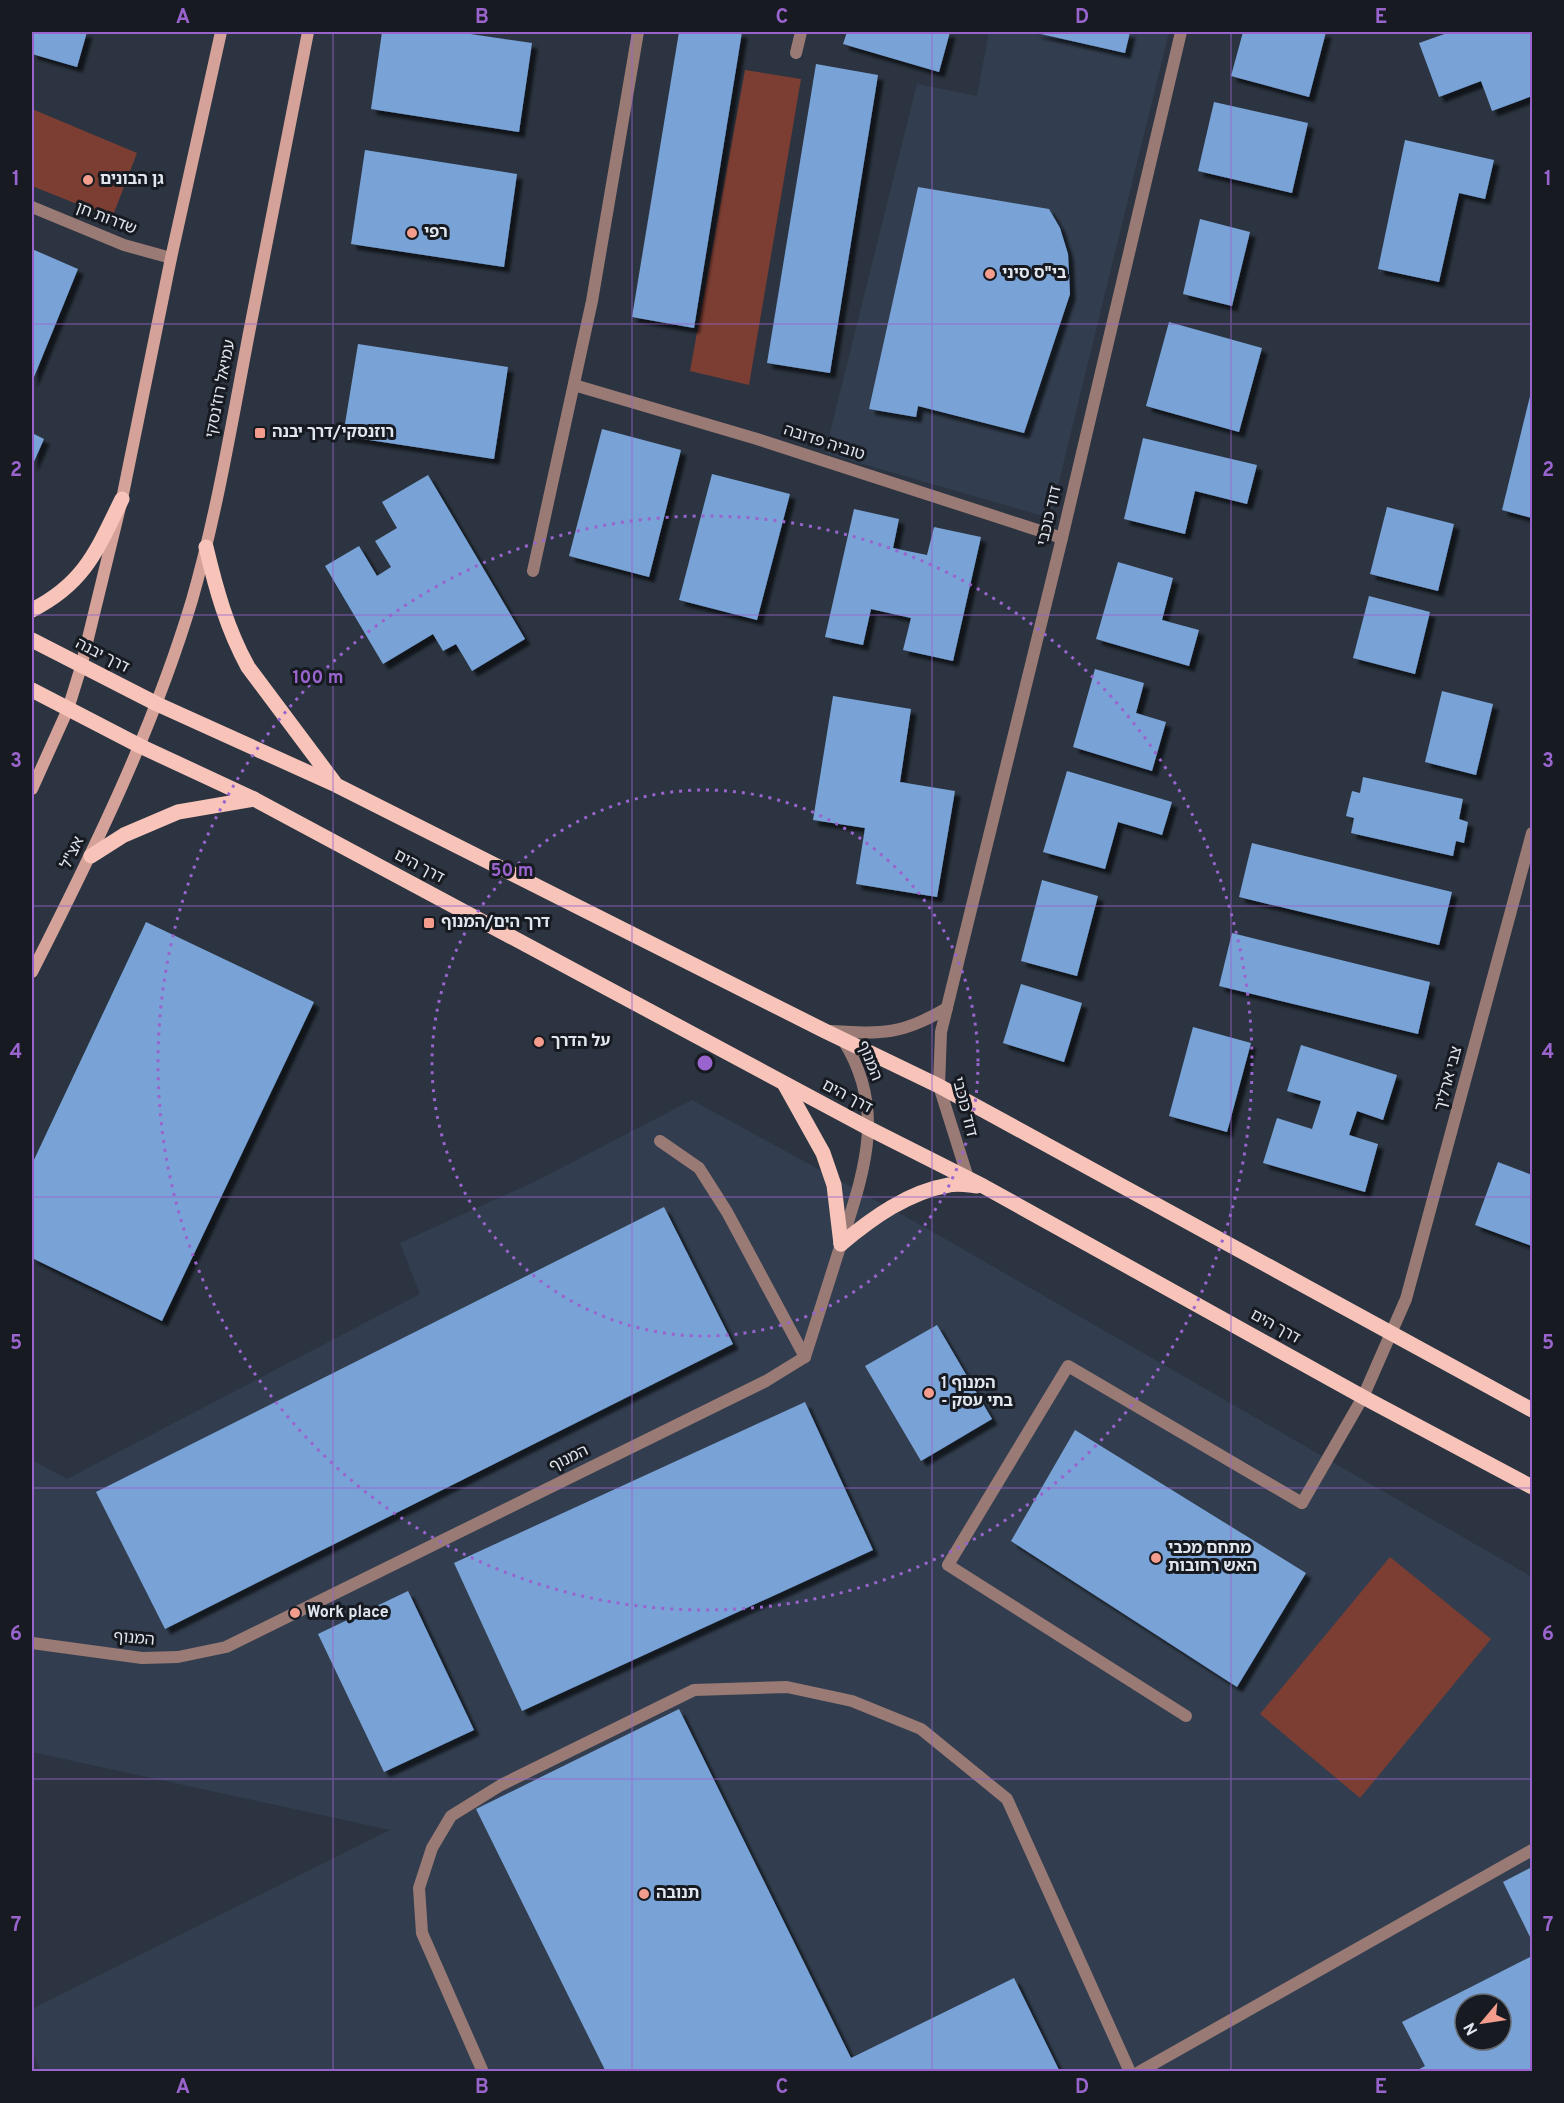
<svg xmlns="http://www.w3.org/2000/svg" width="1564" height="2103" font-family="Overpass,'Noto Sans Hebrew',sans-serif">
<defs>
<filter id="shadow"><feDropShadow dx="5.5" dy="5.5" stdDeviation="1.5" flood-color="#0009"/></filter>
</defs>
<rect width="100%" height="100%" fill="#2b3440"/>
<g fill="#323e4f" fill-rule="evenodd">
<path d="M 989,32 L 1169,32 L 1050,518 L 825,453 L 917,84 L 977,96 Z"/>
<path d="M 692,1100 L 926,1228 L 1532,1577 L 1532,2071 L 41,2072 L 32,2051 L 32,2009 L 390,1830 L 32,1752 L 32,1460 L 67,1479 L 420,1294 L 400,1243 L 538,1180 ZM 1465,2004 L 1501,2004 L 1501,2040 L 1465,2040 Z"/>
</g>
<g fill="#7c3e33">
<path d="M 745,70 L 801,79 L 749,385 L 690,371 Z"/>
<path d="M 32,109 L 137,153 L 112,218 L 32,186 Z"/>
<path d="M 1390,1557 L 1491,1639 L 1360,1798 L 1260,1714 Z"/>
</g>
<g fill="#79a2d7" fill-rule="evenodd" filter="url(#shadow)">
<path d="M 32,32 L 87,32 L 77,67 L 32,54 Z"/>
<path d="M 382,32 L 457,32 L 532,43 L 519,132 L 371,109 Z"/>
<path d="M 679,32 L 742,32 L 694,328 L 632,317 Z"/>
<path d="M 847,32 L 950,32 L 939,72 L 843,44 Z"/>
<path d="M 1032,32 L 1130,32 L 1125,53 Z"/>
<path d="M 1243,32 L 1326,32 L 1309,97 L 1231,76 Z"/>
<path d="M 1450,32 L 1532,32 L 1532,96 L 1492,111 L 1481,81 L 1439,97 L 1419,43 Z"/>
<path d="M 816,64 L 878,75 L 830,373 L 767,363 Z"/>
<path d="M 1214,102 L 1308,123 L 1292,193 L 1198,171 Z"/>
<path d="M 1405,140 L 1494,160 L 1485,199 L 1459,193 L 1439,282 L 1378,269 Z"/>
<path d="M 365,150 L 517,174 L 504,267 L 351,244 Z"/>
<path d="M 918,187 L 1049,209 L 1060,228 L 1068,254 L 1070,294 L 1024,433 L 918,406 L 916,417 L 869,409 Z"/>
<path d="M 1200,219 L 1250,232 L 1232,306 L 1183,294 Z"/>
<path d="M 32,249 L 78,269 L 32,382 Z"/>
<path d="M 1169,322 L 1262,348 L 1239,432 L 1146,406 Z"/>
<path d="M 358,344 L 508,367 L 494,459 L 343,436 Z"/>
<path d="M 1532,388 L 1532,518 L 1502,510 Z"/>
<path d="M 602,429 L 681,450 L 649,577 L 569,556 Z"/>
<path d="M 32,433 L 44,439 L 32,466 Z"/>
<path d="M 1143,438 L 1257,465 L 1247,504 L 1195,491 L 1185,534 L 1124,519 Z"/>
<path d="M 712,474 L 790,494 L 757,620 L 679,600 Z"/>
<path d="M 428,475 L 525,639 L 472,671 L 456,644 L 443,651 L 433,634 L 383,664 L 325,566 L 359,546 L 377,576 L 391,567 L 375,541 L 397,528 L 382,502 Z"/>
<path d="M 1387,507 L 1454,524 L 1438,591 L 1370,574 Z"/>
<path d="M 854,509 L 899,519 L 893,548 L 927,555 L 934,527 L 981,537 L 953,661 L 903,650 L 911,618 L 871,609 L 863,645 L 825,637 Z"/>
<path d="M 1118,562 L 1173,578 L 1162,620 L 1199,630 L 1189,666 L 1096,639 Z"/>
<path d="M 1369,596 L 1430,612 L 1415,674 L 1353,658 Z"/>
<path d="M 1095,669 L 1144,683 L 1136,713 L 1166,722 L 1152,771 L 1073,747 Z"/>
<path d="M 1442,691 L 1493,704 L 1476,775 L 1425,762 Z"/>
<path d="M 833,696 L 911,709 L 900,782 L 955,791 L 937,897 L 856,884 L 865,828 L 813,820 Z"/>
<path d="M 1067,771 L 1172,802 L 1162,835 L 1118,822 L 1105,869 L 1043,852 Z"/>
<path d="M 1363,777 L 1463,799 L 1459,819 L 1468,822 L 1464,843 L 1456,841 L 1453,856 L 1351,833 L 1354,818 L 1346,816 L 1352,791 L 1360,793 Z"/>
<path d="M 1252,843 L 1452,892 L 1439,945 L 1239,897 Z"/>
<path d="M 1042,880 L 1098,896 L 1077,976 L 1021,961 Z"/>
<path d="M 146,922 L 314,1002 L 162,1321 L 32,1258 L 32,1164 Z"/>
<path d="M 1232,933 L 1430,982 L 1418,1034 L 1219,986 Z"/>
<path d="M 1021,984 L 1082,1003 L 1064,1062 L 1003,1043 Z"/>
<path d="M 1193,1027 L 1251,1043 L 1227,1132 L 1169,1116 Z"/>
<path d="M 1301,1045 L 1397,1075 L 1383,1120 L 1357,1111 L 1349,1135 L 1378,1144 L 1365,1192 L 1263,1163 L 1277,1118 L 1312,1129 L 1321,1101 L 1287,1091 Z"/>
<path d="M 1498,1162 L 1532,1175 L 1532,1246 L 1475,1225 Z"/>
<path d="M 664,1207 L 733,1344 L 165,1629 L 96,1492 Z"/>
<path d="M 937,1325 L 992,1419 L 921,1461 L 865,1366 Z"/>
<path d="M 805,1402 L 873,1550 L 522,1711 L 454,1563 Z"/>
<path d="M 1075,1430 L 1306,1573 L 1237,1687 L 1011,1541 Z"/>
<path d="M 408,1591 L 474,1730 L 384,1772 L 318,1634 Z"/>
<path d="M 679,1709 L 851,2058 L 1014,1978 L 1060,2072 L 606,2072 L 476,1809 Z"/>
<path d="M 1532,1867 L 1532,1941 L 1503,1882 Z"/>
<path d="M 1532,1956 L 1532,2072 L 1414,2072 L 1425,2066 L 1402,2022 ZM 1465,2004 L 1501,2004 L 1501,2040 L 1465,2040 Z"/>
</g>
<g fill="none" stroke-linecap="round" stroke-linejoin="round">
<g stroke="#9a7a74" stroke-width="12">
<path d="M 660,1141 L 699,1168 L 727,1212 L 805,1357"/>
<path d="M 1186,1716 L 948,1565 L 1068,1366 L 1302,1503"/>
<path d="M 483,2072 L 422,1933 L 419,1888 L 432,1848 L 451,1816 L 501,1785 L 694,1690 L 787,1687 L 852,1701 L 921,1729 L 1007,1799 L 1130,2072"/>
<path d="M 1139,2072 L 1532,1850"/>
</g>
<g stroke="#9a7a74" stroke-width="12">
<path d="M 796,53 L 801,32"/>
<path d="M 32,207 L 124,245 L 171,258"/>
<path d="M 574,385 L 757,439 L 1062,538"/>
<path d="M 533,571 L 592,301 L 638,32"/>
<path d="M 831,1031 C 882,1034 902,1035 947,1008"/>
<path d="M 968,1178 L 939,1086 L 941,1032 L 1062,538 L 1181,32"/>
<path d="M 1302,1503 L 1363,1397 L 1406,1299 L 1532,833"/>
<path d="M 32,1643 L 142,1658 L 178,1657 L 226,1647 L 766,1381 L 805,1357 C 817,1320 828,1284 840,1247 C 863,1174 888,1111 843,1040"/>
</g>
<g stroke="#d4a298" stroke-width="12">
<path d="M 32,789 L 68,709 L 81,667 L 122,499 L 171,258 L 221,32"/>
<path d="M 32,972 C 93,852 153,730 192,600 C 217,513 232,422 249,333 C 268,232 288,132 308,32"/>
</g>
<g stroke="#f8c4ba" stroke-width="15">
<path d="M 206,547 C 216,589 227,629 248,667 L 334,782"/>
<path d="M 32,610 C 85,583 97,550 122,499"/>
<path d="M 32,640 L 157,704 L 336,785 L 825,1031 L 939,1086 L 1532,1410"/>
<path d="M 32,690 L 140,746 L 254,799 L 868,1128 L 983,1186 L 1363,1397 L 1532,1487"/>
<path d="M 91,856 L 124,835 L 178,812 L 254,799"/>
<path d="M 785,1085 L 823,1153 L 834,1185 L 841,1244"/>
<path d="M 841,1244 C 872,1218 908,1192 949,1185 C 958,1183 968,1185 977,1186"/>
</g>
</g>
<path fill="none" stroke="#9964cd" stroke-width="1.5" stroke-opacity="0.55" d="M 333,32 L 333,2072M 632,32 L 632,2072M 932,32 L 932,2072M 1231,32 L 1231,2072M 32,324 L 1532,324M 32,615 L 1532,615M 32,906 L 1532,906M 32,1197 L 1532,1197M 32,1488 L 1532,1488M 32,1779 L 1532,1779"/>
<g fill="none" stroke="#9964cd" stroke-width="3" stroke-dasharray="3 6">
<circle cx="705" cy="1063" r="273"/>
<circle cx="705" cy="1063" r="547"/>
</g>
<g fill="#f49d8d" stroke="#171b21" stroke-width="2">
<circle cx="88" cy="180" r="6"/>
<circle cx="412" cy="233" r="6"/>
<circle cx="990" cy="274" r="6"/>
<rect x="254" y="427" width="12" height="12" rx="3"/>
<rect x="423" y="917" width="12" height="12" rx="3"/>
<circle cx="539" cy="1042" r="6"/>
<circle cx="929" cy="1393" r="6"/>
<circle cx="1156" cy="1558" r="6"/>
<circle cx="295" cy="1613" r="6"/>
<circle cx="644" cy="1894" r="6"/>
</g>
<g text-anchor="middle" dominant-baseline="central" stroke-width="6" stroke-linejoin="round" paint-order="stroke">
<g font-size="16" font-weight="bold" fill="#e0e6ee" stroke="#171b21" text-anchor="start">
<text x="100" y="180">גן הבונים</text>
<text x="424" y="233">רפי</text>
<text x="1002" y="274">בי"ס סיני</text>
<text x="272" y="433">רוזנסקי/דרך יבנה</text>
<text x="441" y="923">דרך הים/המנוף</text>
<text x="551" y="1042">על הדרך</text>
<text x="941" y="1384">המנוף 1<tspan x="941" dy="18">- בתי עסק</tspan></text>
<text x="1168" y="1549">מתחם מכבי<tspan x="1168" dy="18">האש רחובות</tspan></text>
<text x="307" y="1613">Work place</text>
<text x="656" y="1894">תנובה</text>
</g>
<g font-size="16" fill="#e0e6ee" stroke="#171b21">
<text transform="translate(106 219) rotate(21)">שדרות חן</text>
<text transform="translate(221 389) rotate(-79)">עמיאל רוז'נסקי</text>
<text transform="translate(824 443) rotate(18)">טוביה פדובה</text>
<text transform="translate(1050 516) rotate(-77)">דוד כוכבי</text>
<text transform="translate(102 656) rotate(27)">דרך יבנה</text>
<text transform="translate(73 853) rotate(-64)">אצ"ל</text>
<text transform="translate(419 867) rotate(28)">דרך הים</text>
<text transform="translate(869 1061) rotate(68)">המנוף</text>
<text transform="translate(1449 1079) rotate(-75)">צבי ארליך</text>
<text transform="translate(847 1097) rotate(28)">דרך הים</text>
<text transform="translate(964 1107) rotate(76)">דוד כוכבי</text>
<text transform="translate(1275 1327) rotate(29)">דרך הים</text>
<text transform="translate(569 1459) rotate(-26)">המנוף</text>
<text transform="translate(134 1639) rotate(5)">המנוף</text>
</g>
</g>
<circle cx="705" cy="1063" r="9" fill="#9964cd" stroke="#171b21" stroke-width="3"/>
<g font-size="18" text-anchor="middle" font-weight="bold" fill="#9964cd" stroke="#171b21" stroke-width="6" stroke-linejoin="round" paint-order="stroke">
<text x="318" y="683">100 m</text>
<text x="512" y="876">50 m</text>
</g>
<rect width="1564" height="2103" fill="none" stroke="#171b21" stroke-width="66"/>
<g transform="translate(1483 2022) rotate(241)"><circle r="28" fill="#171b21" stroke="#676c73" stroke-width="1.5"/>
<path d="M0-4.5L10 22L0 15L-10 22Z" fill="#f49d8d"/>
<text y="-9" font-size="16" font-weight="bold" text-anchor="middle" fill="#e0e6ee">N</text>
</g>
<rect x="33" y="33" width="1498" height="2037" fill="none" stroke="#9964cd" stroke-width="2"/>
<g font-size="20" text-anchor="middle" font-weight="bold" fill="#9964cd">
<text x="183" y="23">A</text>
<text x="482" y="23">B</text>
<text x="782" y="23">C</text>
<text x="1082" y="23">D</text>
<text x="1381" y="23">E</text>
<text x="16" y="185">1</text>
<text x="1548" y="185">1</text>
<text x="16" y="476">2</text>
<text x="1548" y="476">2</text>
<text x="16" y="767">3</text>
<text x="1548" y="767">3</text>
<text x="16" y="1058">4</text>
<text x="1548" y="1058">4</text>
<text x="16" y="1349">5</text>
<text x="1548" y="1349">5</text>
<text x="16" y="1640">6</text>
<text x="1548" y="1640">6</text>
<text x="16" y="1931">7</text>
<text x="1548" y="1931">7</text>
<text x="183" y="2093">A</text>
<text x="482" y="2093">B</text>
<text x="782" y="2093">C</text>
<text x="1082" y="2093">D</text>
<text x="1381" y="2093">E</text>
</g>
</svg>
